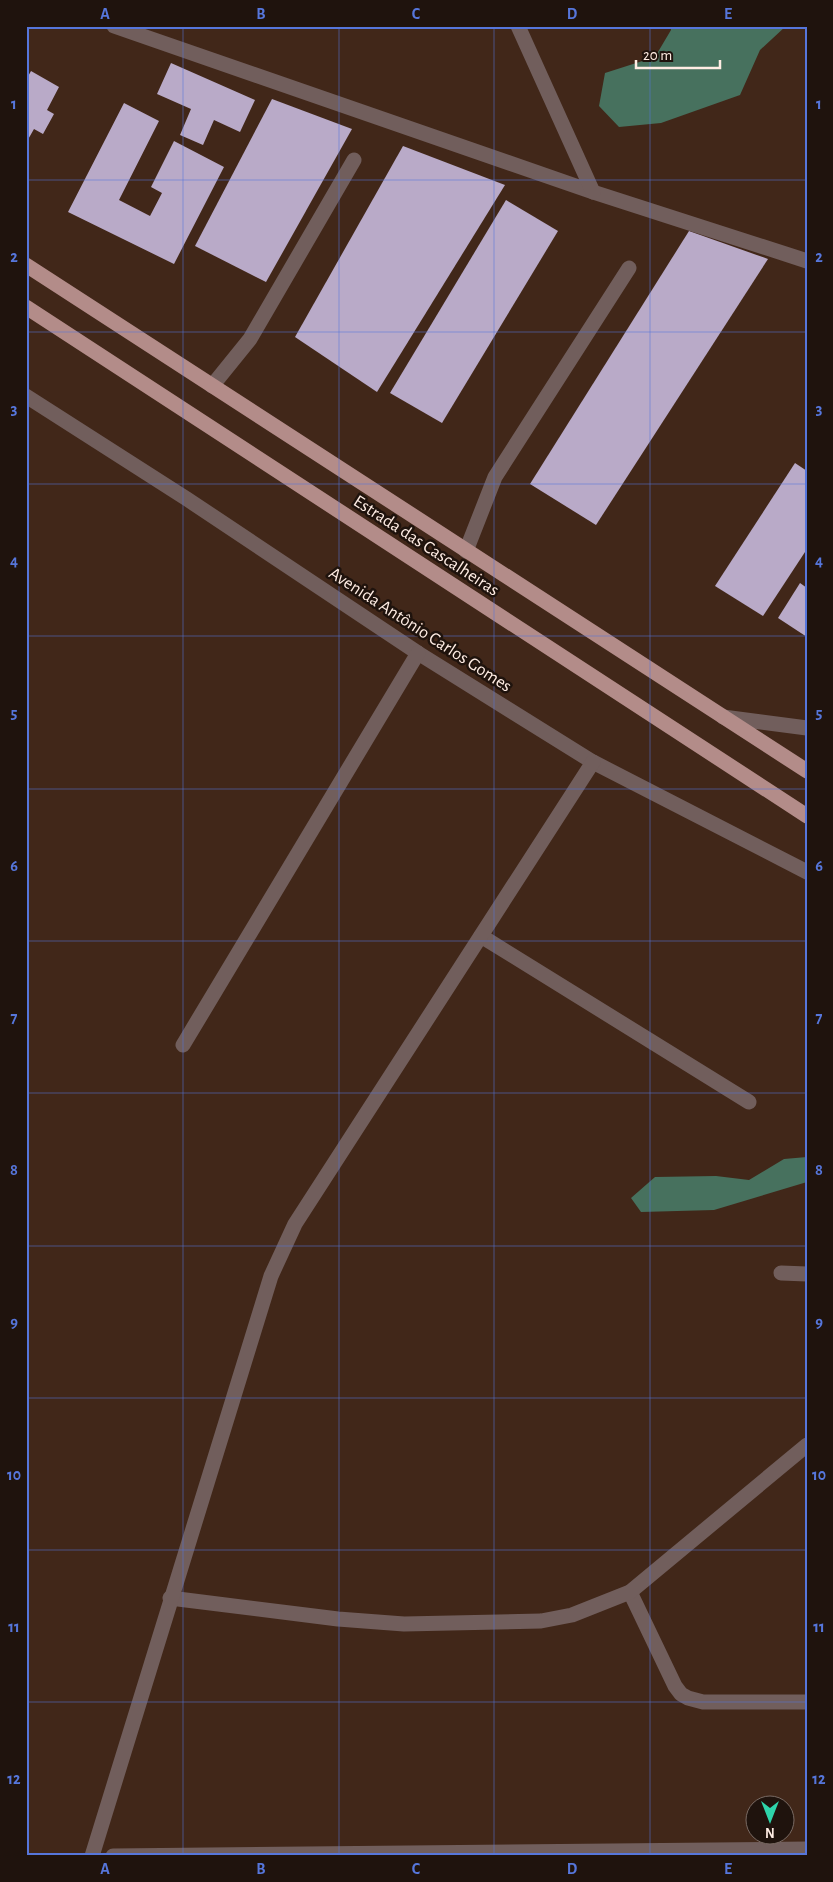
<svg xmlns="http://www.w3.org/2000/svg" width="833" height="1882" font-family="'Alegreya Sans',sans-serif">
<rect width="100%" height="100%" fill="#412719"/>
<g fill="#47715e">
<path d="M 671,26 L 786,26 L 760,50 L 740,95 L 661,123 L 619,127 L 599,106 L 605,73 L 655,57 L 671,30 Z"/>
<path d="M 807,1157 L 807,1182 L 714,1210 L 641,1212 L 631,1198 L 655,1177 L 716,1176 L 749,1180 L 784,1159 Z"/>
</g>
<g fill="#b9aac8">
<path d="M 171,63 L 255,100 L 240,132 L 214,120 L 203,145 L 180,135 L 191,109 L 157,94 Z"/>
<path d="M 31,71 L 59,87 L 47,110 L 54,114 L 43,134 L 34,129 L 26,143 L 26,80 Z"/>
<path d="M 272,99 L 352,129 L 266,282 L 195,246 Z"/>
<path d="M 124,103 L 159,121 L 119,200 L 150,216 L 162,193 L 151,187 L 174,141 L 224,167 L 174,264 L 68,212 Z"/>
<path d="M 403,146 L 505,185 L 377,392 L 295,337 Z"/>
<path d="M 506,200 L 558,231 L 442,423 L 390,393 Z"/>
<path d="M 689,231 L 768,259 L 596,525 L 530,484 Z"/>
<path d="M 795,463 L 807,471 L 807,549 L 763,616 L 715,586 Z"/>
<path d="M 800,583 L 807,588 L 807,637 L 778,618 Z"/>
</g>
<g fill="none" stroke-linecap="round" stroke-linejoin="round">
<g stroke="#715e5c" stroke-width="15">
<path d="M 114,26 L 593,192 L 807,261"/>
<path d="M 518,26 L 593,192"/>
<path d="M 212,386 L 250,339 L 354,160"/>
<path d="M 26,396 L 187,499 L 418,653 L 593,762 L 807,872"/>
<path d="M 466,551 L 495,477 L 629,268"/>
<path d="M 723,717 L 807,728"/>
<path d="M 481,936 L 749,1102"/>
<path d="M 183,1045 L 418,653"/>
<path d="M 781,1273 L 807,1274"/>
<path d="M 630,1592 L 675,1686 L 681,1694 L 688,1698 L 703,1702 L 807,1702"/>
<path d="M 170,1598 L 338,1619 L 404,1624 L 541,1621 L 572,1615 L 630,1592 L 807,1445"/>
<path d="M 92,1856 L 271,1276 L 295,1224 L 593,762"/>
<path d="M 113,1856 L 807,1849"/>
</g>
<g stroke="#b38c89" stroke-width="15">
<path d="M 26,265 L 807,771"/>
<path d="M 26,307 L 807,816"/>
</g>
</g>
<path fill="none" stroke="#5676db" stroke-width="1" stroke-opacity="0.55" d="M 183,26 L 183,1856M 339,26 L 339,1856M 494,26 L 494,1856M 650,26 L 650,1856M 26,180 L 807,180M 26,332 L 807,332M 26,484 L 807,484M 26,636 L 807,636M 26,789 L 807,789M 26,941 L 807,941M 26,1093 L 807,1093M 26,1246 L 807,1246M 26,1398 L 807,1398M 26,1550 L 807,1550M 26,1702 L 807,1702"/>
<g text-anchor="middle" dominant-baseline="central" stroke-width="5" stroke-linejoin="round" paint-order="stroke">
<g font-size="18" fill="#ffede4" stroke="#1f130d">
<text transform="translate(426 546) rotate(33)">Estrada das Cascalheiras</text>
<text transform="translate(420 630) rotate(33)">Avenida Antônio Carlos Gomes</text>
</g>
</g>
<rect width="833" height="1882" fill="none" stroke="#1f130d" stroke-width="55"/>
<g transform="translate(770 1820) rotate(180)"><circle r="24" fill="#1f130d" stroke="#796a63"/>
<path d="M0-4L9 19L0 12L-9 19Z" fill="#2ed4aa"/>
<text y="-8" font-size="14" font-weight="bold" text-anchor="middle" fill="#ffede4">N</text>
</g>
<path d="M636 60v8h84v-8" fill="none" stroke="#ffede4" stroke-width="2.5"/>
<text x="643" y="60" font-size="15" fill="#ffede4" stroke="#1f130d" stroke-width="4" paint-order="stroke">20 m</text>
<rect x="28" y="28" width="778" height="1826" fill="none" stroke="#5676db" stroke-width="2"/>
<g font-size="16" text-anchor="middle" font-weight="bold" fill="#5676db">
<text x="105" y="19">A</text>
<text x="261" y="19">B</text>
<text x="416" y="19">C</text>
<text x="572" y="19">D</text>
<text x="728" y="19">E</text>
<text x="14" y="109">1</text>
<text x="819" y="109">1</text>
<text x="14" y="262">2</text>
<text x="819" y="262">2</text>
<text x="14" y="414">3</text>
<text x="819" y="414">3</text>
<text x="14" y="566">4</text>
<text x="819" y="566">4</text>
<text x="14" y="718">5</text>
<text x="819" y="718">5</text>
<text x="14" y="871">6</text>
<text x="819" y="871">6</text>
<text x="14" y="1023">7</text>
<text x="819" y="1023">7</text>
<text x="14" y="1175">8</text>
<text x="819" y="1175">8</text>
<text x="14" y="1327">9</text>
<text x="819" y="1327">9</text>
<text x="14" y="1480">10</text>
<text x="819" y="1480">10</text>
<text x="14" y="1632">11</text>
<text x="819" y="1632">11</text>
<text x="14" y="1784">12</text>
<text x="819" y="1784">12</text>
<text x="105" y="1874">A</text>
<text x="261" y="1874">B</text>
<text x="416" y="1874">C</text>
<text x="572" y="1874">D</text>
<text x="728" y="1874">E</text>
</g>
</svg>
